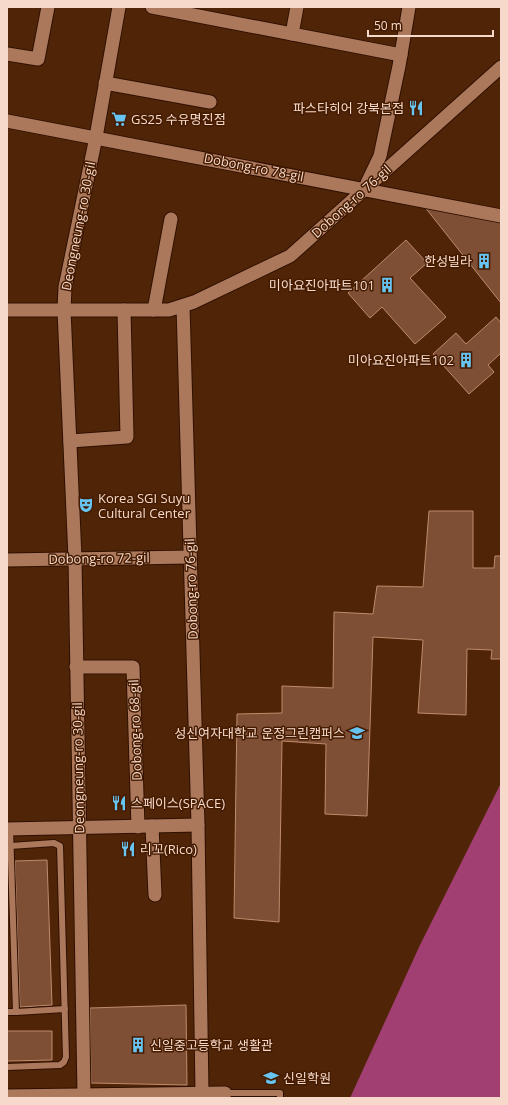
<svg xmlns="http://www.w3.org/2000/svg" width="508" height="1105" font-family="'Open Sans','Noto Sans KR',sans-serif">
<rect width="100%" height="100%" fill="#502507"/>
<path fill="#a13e72" d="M 501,783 L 501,1098 L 350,1098 L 420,945 Z"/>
<g fill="#7e4f34" stroke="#be8b6d">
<path d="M 424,206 L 501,219 L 501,303 Z"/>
<path d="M 406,240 L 427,263 L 410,278 L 446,317 L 415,344 L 382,307 L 370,318 L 348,293 Z"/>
<path d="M 496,317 L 501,323 L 501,353 L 488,365 L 494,372 L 469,394 L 433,354 L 456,333 L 466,344 Z"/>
<path d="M 429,511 L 473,511 L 473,568 L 494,568 L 495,556 L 501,556 L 501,659 L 491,659 L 492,650 L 467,649 L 466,715 L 418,713 L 423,640 L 373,637 L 367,816 L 325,814 L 326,744 L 282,741 L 279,922 L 234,918 L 237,714 L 282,713 L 282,686 L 333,688 L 334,612 L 373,614 L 377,586 L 423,587 Z"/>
<path d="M 47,860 L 52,1005 L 20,1007 L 15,861 Z"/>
<path d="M 186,1005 L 187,1085 L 91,1083 L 90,1008 Z"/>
<path d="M 7,1031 L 52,1031 L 52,1060 L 7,1061 Z"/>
</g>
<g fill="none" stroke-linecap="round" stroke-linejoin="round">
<g stroke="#301000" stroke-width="8">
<g id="service">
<path d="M 7,1012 L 16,1012 L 10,829"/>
<path d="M 16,1012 L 65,1009"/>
<path d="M 7,1067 L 60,1065 L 64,1062 L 66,1057 L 60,846 L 54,843 L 10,846"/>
<path d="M 225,1093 L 280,1093 L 280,1098"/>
</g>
</g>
<g stroke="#301000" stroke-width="15">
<g id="minor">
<path d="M 152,7 L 401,55"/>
<path d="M 292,34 L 297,7"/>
<path d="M 7,54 L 38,59 L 48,7"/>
<path d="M 105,83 L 210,102"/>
<path d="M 7,121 L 501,216"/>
<path d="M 367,183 L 380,156 L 399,66 L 409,7"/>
<path d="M 183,306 L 198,825 L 202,1093"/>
<path d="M 7,310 L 169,310 L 194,302 L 290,256 L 501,67"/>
<path d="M 154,310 L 171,219"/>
<path d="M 70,441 L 127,437 L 124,310"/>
<path d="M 7,560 L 190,557"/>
<path d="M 76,667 L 133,667 L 138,827"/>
<path d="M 152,826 L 155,895"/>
<path d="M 7,829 L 198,825"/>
<path d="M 84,1095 L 75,558 L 64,310 L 65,287 L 96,137 L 119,7"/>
<path d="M 7,1096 L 225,1093"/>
</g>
</g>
<use href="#service" stroke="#ab785c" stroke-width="6"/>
<use href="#minor" stroke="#ab785c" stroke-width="13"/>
</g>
<defs>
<g id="restaurant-bare" transform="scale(1.2)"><path d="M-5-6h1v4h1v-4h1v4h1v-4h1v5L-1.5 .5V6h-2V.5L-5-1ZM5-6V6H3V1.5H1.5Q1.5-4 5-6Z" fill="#67c4f0" stroke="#451b00" stroke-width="2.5" paint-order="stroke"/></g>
<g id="supermarket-bare" transform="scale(1.2)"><path d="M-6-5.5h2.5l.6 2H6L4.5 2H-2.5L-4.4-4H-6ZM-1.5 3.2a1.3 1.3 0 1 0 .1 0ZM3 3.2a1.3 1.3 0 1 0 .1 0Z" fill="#67c4f0" stroke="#451b00" stroke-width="2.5" paint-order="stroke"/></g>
<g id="building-bare" transform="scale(1.2)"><path d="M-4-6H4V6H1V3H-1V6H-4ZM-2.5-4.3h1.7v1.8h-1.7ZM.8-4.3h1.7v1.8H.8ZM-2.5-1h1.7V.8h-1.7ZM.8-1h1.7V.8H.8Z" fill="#67c4f0" stroke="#451b00" stroke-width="2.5" paint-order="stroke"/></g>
<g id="theatre-bare" transform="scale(1.2)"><path d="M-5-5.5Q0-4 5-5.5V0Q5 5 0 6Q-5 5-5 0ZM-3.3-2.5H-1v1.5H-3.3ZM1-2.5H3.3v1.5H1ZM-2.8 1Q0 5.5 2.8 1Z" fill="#67c4f0" stroke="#451b00" stroke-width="2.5" paint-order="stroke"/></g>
<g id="university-bare" transform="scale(1.2)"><path d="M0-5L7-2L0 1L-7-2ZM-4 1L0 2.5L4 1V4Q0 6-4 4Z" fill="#67c4f0" stroke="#451b00" stroke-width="2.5" paint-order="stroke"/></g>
<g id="school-bare" transform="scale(1.2)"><path d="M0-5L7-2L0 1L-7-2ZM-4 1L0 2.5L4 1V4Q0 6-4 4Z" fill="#67c4f0" stroke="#451b00" stroke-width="2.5" paint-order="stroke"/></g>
</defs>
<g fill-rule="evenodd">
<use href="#restaurant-bare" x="416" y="108"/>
<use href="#supermarket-bare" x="119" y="119"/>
<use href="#building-bare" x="484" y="261"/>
<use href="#building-bare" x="387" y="285"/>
<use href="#building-bare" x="466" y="360"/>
<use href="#theatre-bare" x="86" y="505"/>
<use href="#university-bare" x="357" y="733"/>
<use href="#restaurant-bare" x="119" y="803"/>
<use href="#restaurant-bare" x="128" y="849"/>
<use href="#building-bare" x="138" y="1045"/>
<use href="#school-bare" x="271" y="1078"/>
</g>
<g text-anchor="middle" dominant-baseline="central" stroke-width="3" stroke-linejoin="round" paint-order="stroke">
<g font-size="13" fill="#f6d9ca" stroke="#451b00" text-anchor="start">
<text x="404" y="108" text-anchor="end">파스타히어 강북본점</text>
<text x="131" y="119">GS25 수유명진점</text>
<text x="472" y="261" text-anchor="end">한성빌라</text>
<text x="375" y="285" text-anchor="end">미아요진아파트101</text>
<text x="454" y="360" text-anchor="end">미아요진아파트102</text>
<text x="98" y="498">Korea SGI Suyu<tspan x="98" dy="15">Cultural Center</tspan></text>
<text x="345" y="733" text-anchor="end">성신여자대학교 운정그린캠퍼스</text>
<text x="131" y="803">스페이스(SPACE)</text>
<text x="140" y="849">리꼬(Rico)</text>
<text x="150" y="1045">신일중고등학교 생활관</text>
<text x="283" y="1078">신일학원</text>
</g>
<g font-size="13" fill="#f6d9ca" stroke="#451b00">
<text transform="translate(254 167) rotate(11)">Dobong-ro 78-gil</text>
<text transform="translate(351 201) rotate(-42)">Dobong-ro 76-gil</text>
<text transform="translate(78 226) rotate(-79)">Deongneung-ro 30-gil</text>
<text transform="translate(99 558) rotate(-1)">Dobong-ro 72-gil</text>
<text transform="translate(191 589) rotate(-92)">Dobong-ro 76-gil</text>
<text transform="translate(135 730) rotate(-92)">Dobong-ro 68-gil</text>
<text transform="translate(78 768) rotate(-91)">Deongneung-ro 30-gil</text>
</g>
</g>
<rect width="508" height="1105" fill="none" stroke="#f6d9ca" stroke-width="16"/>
<path d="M368 30v6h125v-6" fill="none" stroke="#f6d9ca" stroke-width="2"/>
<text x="374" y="30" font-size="12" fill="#f6d9ca" stroke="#451b00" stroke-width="3" paint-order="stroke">50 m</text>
</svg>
